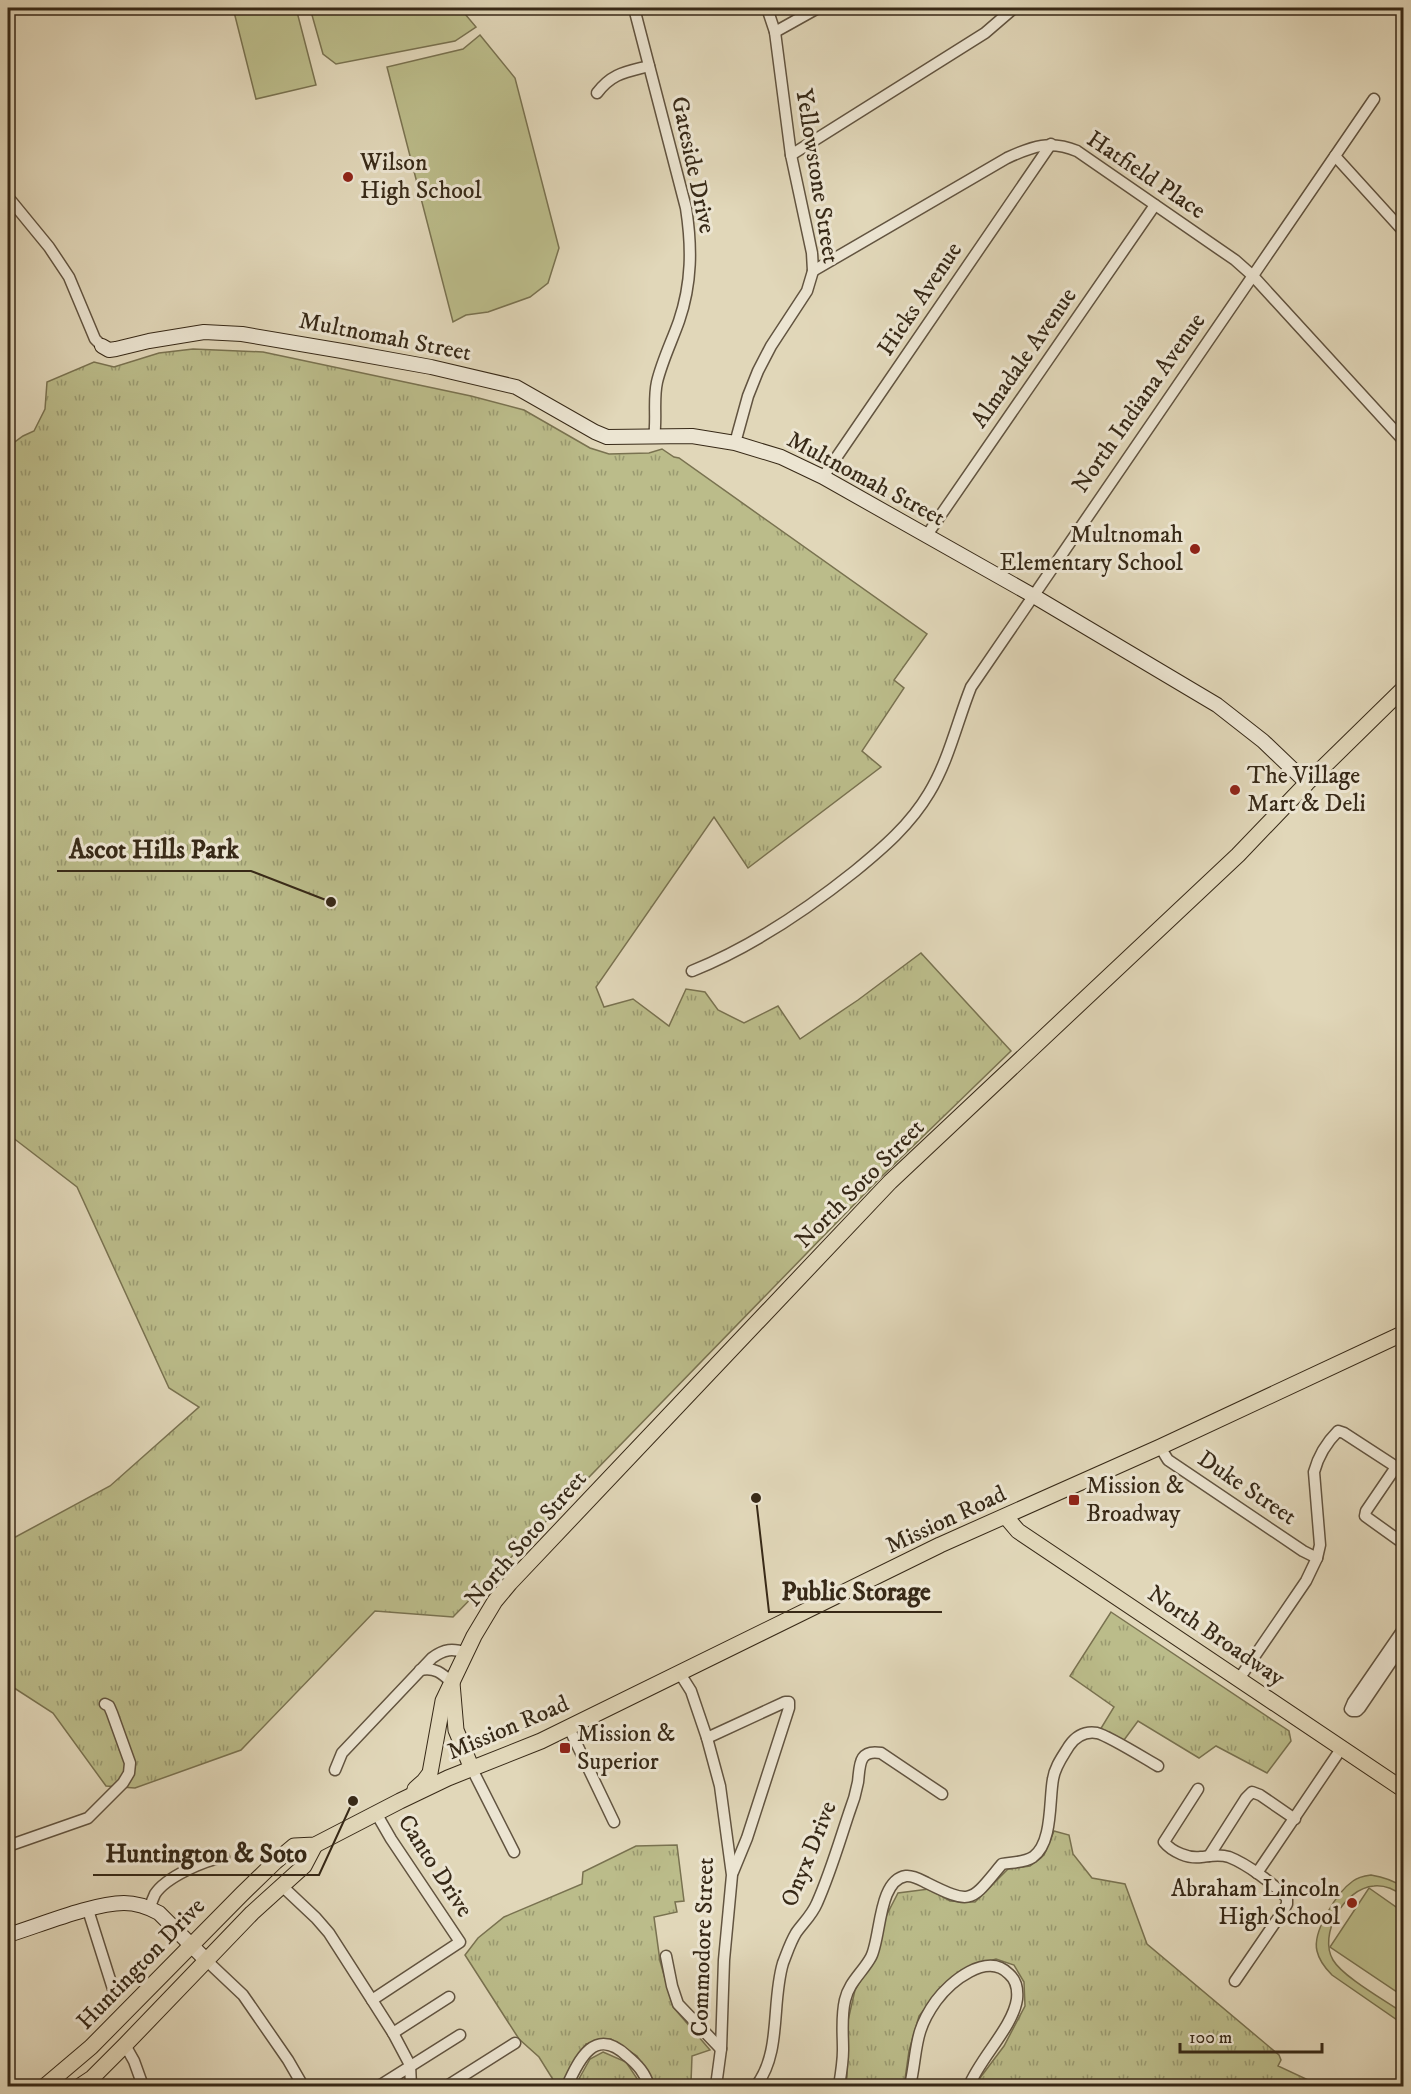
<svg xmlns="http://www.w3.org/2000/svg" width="1411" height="2094" font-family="'IM FELL DW Pica',serif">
<defs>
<pattern id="grass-tufts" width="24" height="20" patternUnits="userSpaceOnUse" patternTransform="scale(1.5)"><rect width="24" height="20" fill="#bbbc8a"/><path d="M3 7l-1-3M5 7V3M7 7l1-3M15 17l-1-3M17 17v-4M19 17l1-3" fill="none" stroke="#999970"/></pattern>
</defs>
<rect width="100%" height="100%" fill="#e1d7b9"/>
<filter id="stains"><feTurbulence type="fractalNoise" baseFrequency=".00333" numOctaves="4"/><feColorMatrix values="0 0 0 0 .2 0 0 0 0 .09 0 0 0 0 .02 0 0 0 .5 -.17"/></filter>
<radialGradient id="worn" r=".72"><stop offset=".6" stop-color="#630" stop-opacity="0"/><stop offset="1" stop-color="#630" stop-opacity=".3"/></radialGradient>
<g fill="url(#grass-tufts)" stroke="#797250" stroke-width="1.5">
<path d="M 193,349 L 263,352 L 471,396 L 524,410 L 590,448 L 609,454 L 649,453 L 662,449 L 674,457 L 679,458 L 927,634 L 894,680 L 904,688 L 862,751 L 881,767 L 748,868 L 714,817 L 596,987 L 604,1007 L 633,999 L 669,1026 L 686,989 L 705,992 L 718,1010 L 744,1023 L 778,1006 L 800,1039 L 858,1000 L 921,953 L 1011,1051 L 877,1181 L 453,1617 L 375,1611 L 241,1750 L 135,1788 L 106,1786 L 53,1713 L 8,1684 L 8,1541 L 110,1486 L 199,1407 L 169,1388 L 77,1187 L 8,1134 L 8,447 L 23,436 L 34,431 L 45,409 L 47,382 L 94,362 L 114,367 L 159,353 Z"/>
<path d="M 1111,1612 L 1289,1731 L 1291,1741 L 1267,1773 L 1216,1746 L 1199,1758 L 1138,1721 L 1124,1740 L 1100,1730 L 1114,1707 L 1070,1676 Z"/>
<path d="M 1054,1831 L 1069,1835 L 1073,1854 L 1092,1878 L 1125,1884 L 1147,1944 L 1279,2055 L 1281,2060 L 1278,2066 L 1321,2086 L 976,2086 L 980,2078 L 1004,2046 L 1025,2006 L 1024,1982 L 1014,1965 L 996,1959 L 968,1967 L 940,1989 L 919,2016 L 909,2051 L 904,2086 L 844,2086 L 847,2077 L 847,2025 L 855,1990 L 869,1967 L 883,1922 L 898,1893 L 929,1889 L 950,1901 L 975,1902 L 1008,1869 L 1030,1866 L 1044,1855 Z"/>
<path d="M 677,1845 L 684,1901 L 675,1902 L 677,1912 L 654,1917 L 660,1961 L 673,2007 L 710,2050 L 692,2056 L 691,2083 L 705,2086 L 656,2086 L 637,2056 L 611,2039 L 586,2044 L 561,2086 L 557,2086 L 539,2057 L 519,2039 L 465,1955 L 478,1938 L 504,1917 L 582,1884 L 583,1872 L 636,1846 Z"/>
<path d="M 603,2052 L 626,2062 L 642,2086 L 575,2086 L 590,2059 Z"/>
</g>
<g fill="#bbbc8a" stroke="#797250" stroke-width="1.5">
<path d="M 233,8 L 296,8 L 316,85 L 256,99 Z"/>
<path d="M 310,8 L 460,8 L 476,27 L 455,41 L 336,64 L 323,54 Z"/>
<path d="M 480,35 L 515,78 L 559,248 L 548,283 L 530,297 L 488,312 L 466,315 L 453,322 L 387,67 L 463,49 Z"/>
<path d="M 1371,1875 C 1383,1877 1393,1880 1403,1887 L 1403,1896 C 1394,1889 1385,1885 1374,1886 C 1344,1888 1318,1935 1333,1960 C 1343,1977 1386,2001 1403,2013 L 1403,2024 L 1332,1975 C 1326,1969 1319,1960 1317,1951 C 1312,1932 1337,1892 1353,1881 C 1358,1877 1364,1876 1371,1875 Z"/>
<path d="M 1369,1888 L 1403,1912 L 1403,1996 L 1330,1947 Z"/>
</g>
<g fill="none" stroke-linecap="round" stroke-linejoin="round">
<g stroke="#625440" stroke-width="13">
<g id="street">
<path d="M 634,8 L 686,208 C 692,247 692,283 679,321 C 672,341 662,361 657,382 C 653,400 657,419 654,437"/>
<path d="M 775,32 L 818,8"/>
<path d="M 597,93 C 612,73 626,72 649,66"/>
<path d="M 791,155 L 985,33 L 1014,8"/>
<path d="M 1335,156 L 1404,232"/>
<path d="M 8,197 L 49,247 L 69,277 L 95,339 L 102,346"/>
<path d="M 813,271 L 1007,158 C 1033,146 1050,140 1077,151 L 1235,260 L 1253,276 L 1404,441"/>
<path d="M 735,443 L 748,396 L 758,371 L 771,346 L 807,291 L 813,271 L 812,253 L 791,155 L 775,32 L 767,8"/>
<path d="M 823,477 L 1051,144"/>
<path d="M 927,535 L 1155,205"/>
<path d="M 692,971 C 752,947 805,911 855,871 C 883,848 910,825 929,793 C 949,760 957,722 971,687 L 1374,99"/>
<path d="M 1160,1447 L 1168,1460 L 1303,1551 L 1317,1558"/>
<path d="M 1396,1467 L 1366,1511 L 1365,1516 L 1404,1544"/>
<path d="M 1404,1628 L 1353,1702 L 1350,1709 L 1352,1711 L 1357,1711 L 1360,1708 L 1404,1643"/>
<path d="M 420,1670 C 435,1667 442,1673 452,1683"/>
<path d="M 679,1672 L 691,1691 L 707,1738 L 720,1786 L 732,1875 L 724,1960 L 721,2049 L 716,2086"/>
<path d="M 1239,1679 L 1306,1581 L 1317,1558 L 1320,1545 L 1314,1472 C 1318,1457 1327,1442 1338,1431 L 1344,1433 L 1404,1472"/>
<path d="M 569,1728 L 614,1822"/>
<path d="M 707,1738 L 785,1702 L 789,1702 L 789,1708 L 747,1838 L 733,1872"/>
<path d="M 472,1769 L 514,1852"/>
<path d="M 335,1770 L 342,1753 L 432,1658 C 444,1649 453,1648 466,1653"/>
<path d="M 1198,1789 L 1164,1842 C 1172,1852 1189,1859 1201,1857 C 1211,1856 1219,1854 1229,1857 C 1247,1864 1274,1884 1287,1898 L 1287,1904 L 1283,1911 L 1235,1981"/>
<path d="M 8,1846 L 88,1818 L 123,1783 L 129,1773 L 130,1763 L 112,1713 L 109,1706 L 105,1704"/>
<path d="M 1209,1856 L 1246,1798 L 1252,1792 L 1260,1795 L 1295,1819"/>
<path d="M 1257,1873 L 1341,1749"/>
<path d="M 282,1886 L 316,1918 L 329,1933 L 372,2000 L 393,2033 L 410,2065 L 411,2086"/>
<path d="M 150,1908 C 151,1904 153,1898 155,1894 C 166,1877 205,1860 224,1857"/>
<path d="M 88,1910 L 113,1989"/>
<path d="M 666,1956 L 672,1986 L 678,2004 L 721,2049"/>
<path d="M 207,1961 L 243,1995 L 288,2060 L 303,2086"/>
<path d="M 372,2000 L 460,1942 L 391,1839 L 376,1813"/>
<path d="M 393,2033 L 449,1997"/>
<path d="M 125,2045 L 134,2061 L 143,2086"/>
<path d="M 379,2086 L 460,2035"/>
<path d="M 447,2086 L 515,2043"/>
<path d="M 567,2086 C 579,2059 595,2026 627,2056 C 638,2065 645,2073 649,2086"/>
<path d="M 756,2086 C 782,2052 771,2003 783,1963 C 787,1953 790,1943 796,1933 C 803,1923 812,1915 817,1903 C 830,1874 839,1843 849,1813 C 853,1803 856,1793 858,1782 C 860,1766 858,1749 881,1753 L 942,1794"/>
<path d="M 839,2086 C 841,2074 843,2062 843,2050 C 843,2033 841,2017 845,2000 C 849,1982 863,1972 871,1957 C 881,1938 878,1880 906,1876 C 913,1875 921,1880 927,1883 C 973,1906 971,1901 1002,1864 C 1012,1862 1024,1863 1033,1857 C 1053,1843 1049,1800 1053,1779 C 1055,1766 1063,1756 1069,1746 C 1076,1736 1085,1731 1097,1733 C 1109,1736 1144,1758 1158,1766"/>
<path d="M 910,2086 C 918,2050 913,2033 936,2001 C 950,1982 987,1951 1009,1974 C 1016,1980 1018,1989 1017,1999 C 1013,2027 980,2058 969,2086"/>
</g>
</g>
<g stroke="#372917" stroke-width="16">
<g id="secondary">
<path d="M 102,346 L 109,350 L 116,349 L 149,341 L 204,332 L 242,334 L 348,352 L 431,367 L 516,387 L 595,432 L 607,437 L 692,436 L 735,443 L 781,457 L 823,477 L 1032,595 L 1217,705 L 1263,741 L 1307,783"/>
<path d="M 8,1935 C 38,1926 93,1903 124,1903 C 136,1903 148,1907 159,1913 L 207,1961"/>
</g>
</g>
<g stroke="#372917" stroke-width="17">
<g id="primary">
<path d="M 1006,1517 L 1018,1531 L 1404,1790"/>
<path d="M 452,1683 L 456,1730 L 472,1769"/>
<path d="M 415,1789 L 424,1781 L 430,1773 L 443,1701 L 474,1636 L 495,1601 L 510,1583 L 890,1182 L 1238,855 L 1307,783 L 1404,688"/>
<path d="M 45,2086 L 91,2047 L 242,1894 L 275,1862 L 294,1846 L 315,1845 L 400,1801 L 448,1778 L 541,1741 L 940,1545 L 1160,1447 L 1404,1333"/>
<path d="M 80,2086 L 92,2078 L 125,2045 L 252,1913 L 304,1866 L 315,1845"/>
</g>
</g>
<use href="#street" stroke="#ece5d2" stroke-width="10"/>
<use href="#secondary" stroke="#ece5d2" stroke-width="14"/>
<use href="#primary" stroke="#e1d7b9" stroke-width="15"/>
</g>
<g fill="#8f2418" stroke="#ece5d2" stroke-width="2">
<circle cx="348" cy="177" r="6"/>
<circle cx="1195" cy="549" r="6"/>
<circle cx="1235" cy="790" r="6"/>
<rect x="1068" y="1494" width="12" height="12" rx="3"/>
<rect x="559" y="1742" width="12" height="12" rx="3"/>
<circle cx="1352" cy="1903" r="6"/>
</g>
<g text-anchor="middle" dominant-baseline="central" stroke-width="6" stroke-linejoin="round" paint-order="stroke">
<g font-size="24" fill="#372917" stroke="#ece5d2" text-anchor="start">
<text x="360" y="163">Wilson<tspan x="360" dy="28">High School</tspan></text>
<text x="1183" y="535" text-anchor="end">Multnomah<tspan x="1183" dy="28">Elementary School</tspan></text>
<text x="1247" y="776">The Village<tspan x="1247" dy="28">Mart &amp; Deli</tspan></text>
<text x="1086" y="1486">Mission &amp;<tspan x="1086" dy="28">Broadway</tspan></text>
<text x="577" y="1734">Mission &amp;<tspan x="577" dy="28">Superior</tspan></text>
<text x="1340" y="1889" text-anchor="end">Abraham Lincoln<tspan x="1340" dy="28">High School</tspan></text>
</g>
<g font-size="24" fill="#372917" stroke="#ece5d2">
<text transform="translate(693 165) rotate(78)">Gateside Drive</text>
<text transform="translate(1146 175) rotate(34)">Hatfield Place</text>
<text transform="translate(817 176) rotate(81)">Yellowstone Street</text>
<text transform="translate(920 299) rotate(-56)">Hicks Avenue</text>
<text transform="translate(385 337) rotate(11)">Multnomah Street</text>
<text transform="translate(1024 358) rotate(-55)">Almadale Avenue</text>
<text transform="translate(1139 403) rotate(-55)">North Indiana Avenue</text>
<text transform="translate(866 479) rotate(28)">Multnomah Street</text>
<text transform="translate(860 1184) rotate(-45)">North Soto Street</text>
<text transform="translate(1247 1488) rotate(34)">Duke Street</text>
<text transform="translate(946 1520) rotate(-25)">Mission Road</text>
<text transform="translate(526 1539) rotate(-49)">North Soto Street</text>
<text transform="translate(1216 1636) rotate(34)">North Broadway</text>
<text transform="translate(508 1728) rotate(-23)">Mission Road</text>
<text transform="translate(809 1854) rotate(-68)">Onyx Drive</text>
<text transform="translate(435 1866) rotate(57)">Canto Drive</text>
<text transform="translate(703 1947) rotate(-88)">Commodore Street</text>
<text transform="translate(141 1964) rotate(-46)">Huntington Drive</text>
</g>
</g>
<path fill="none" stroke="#372917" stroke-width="2" d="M331 902L251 871H57M756 1498L769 1612H942M353 1801L319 1875H93"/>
<g fill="#372917" stroke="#ece5d2" stroke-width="2">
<circle cx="331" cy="902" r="6"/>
<circle cx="756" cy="1498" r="6"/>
<circle cx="353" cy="1801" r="6"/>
</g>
<g font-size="26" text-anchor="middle" font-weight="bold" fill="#372917" stroke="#ece5d2" stroke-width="6" stroke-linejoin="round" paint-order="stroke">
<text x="154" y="858">Ascot Hills Park</text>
<text x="856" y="1600">Public Storage</text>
<text x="206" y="1862">Huntington &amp; Soto</text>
</g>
<rect width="1411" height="2094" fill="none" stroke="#e1d7b9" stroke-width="30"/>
<rect x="9" y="9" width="1393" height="2076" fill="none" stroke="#372917" stroke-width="3"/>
<rect x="15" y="15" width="1381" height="2064" fill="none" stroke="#372917" stroke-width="1.5"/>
<path d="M1180 2043v9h142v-9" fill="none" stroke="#372917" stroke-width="3"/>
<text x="1189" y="2043" font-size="18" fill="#372917" stroke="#ece5d2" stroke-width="4.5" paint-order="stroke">100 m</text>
<rect width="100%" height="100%" filter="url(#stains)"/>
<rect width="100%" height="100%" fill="url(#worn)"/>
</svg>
